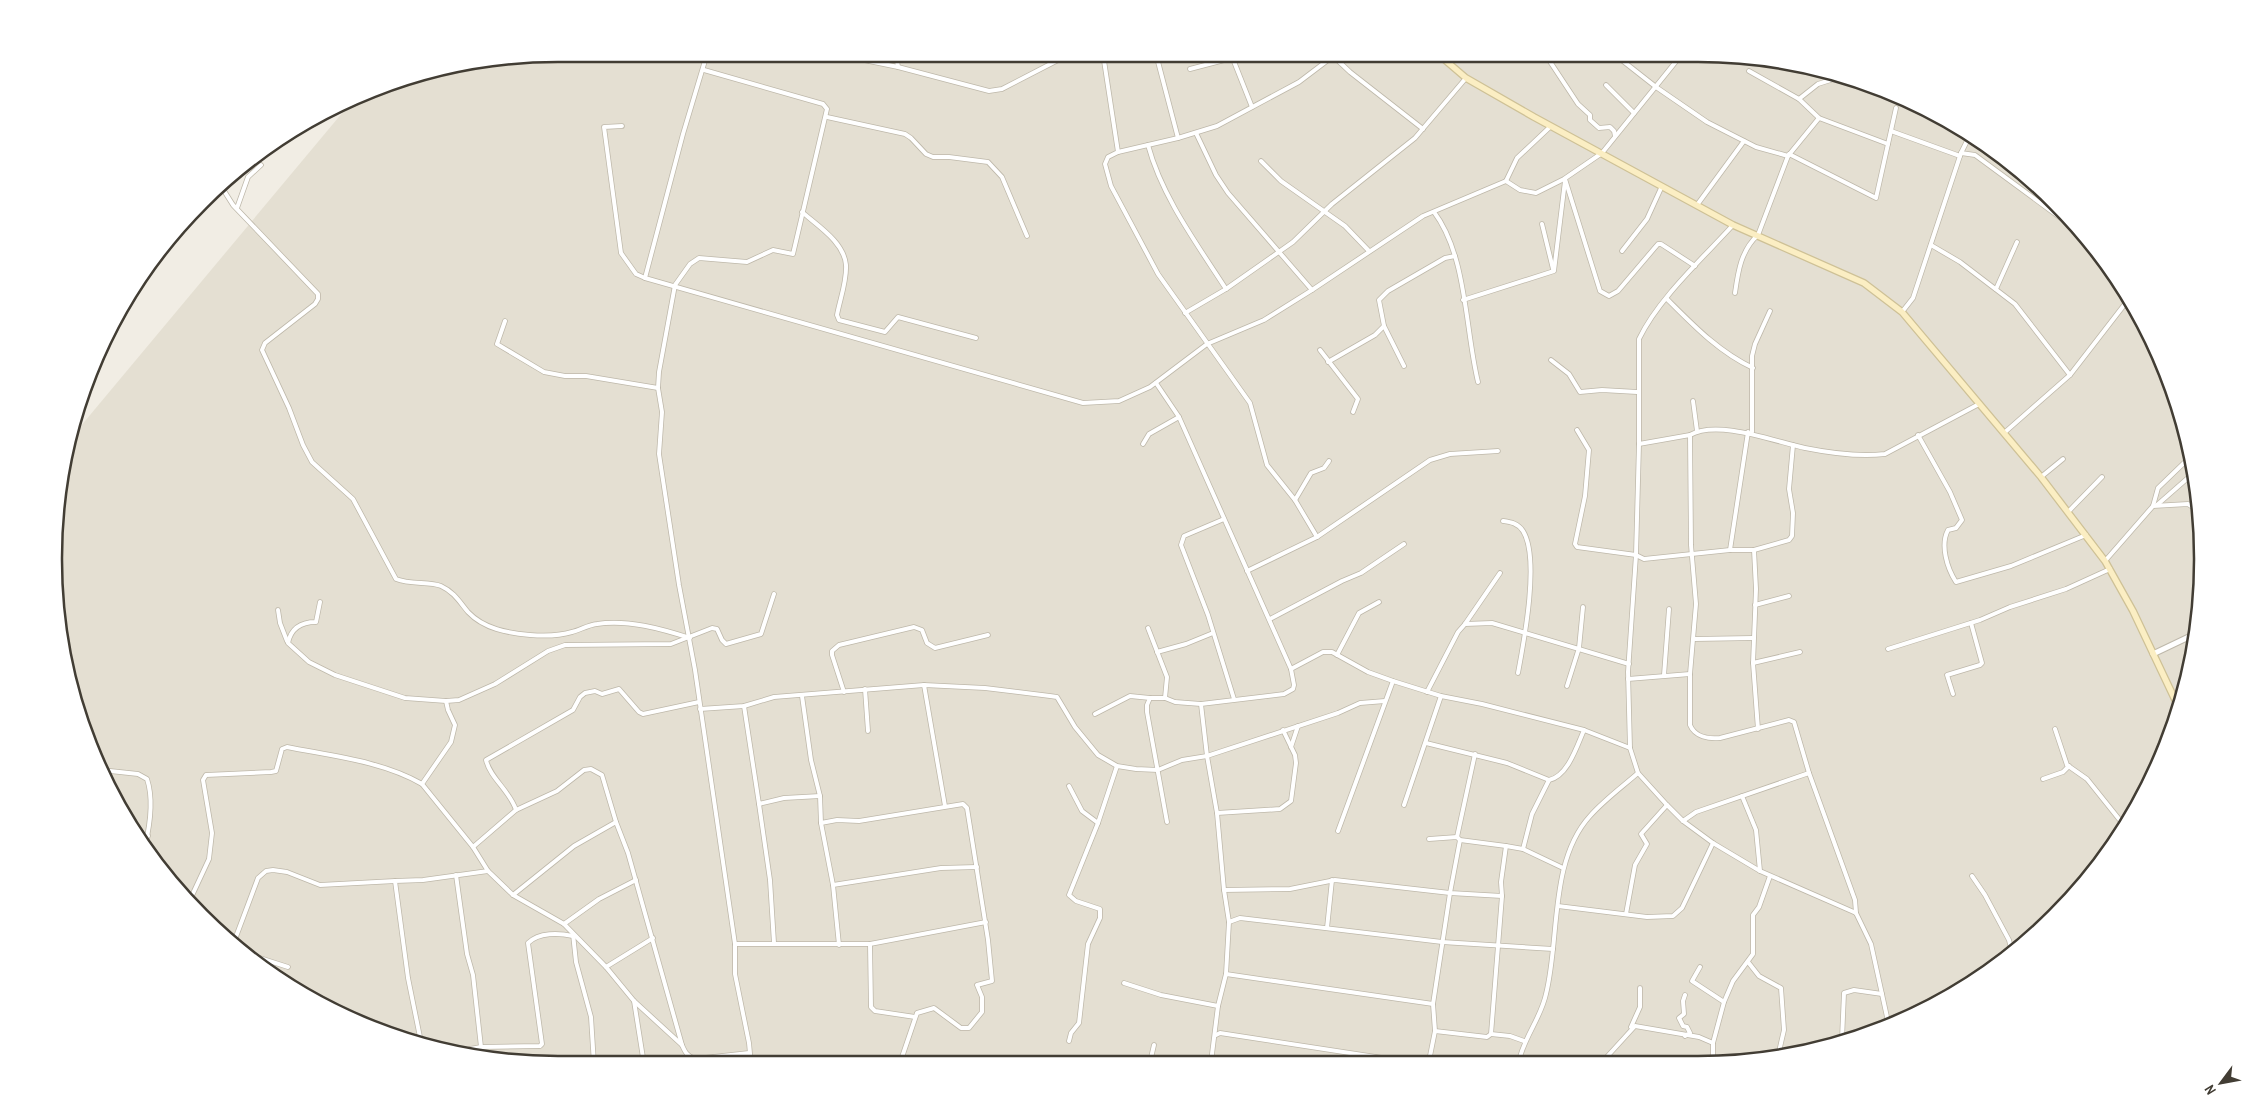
<svg xmlns="http://www.w3.org/2000/svg" width="2256" height="1118" font-family="'Archivo Narrow',sans-serif">
<rect width="100%" height="100%" fill="#f1ede4"/>
<path fill="#e4dfd2" d="M 559,54 L 1697,54 L 1796,64 L 1891,92 L 1978,139 L 2054,202 L 2117,279 L 2164,366 L 2193,461 L 2202,559 L 2192,658 L 2164,753 L 2098,867 L 2004,960 L 1890,1026 L 1763,1060 L 559,1064 L 460,1054 L 365,1026 L 278,979 L 202,916 L 158,866 L 106,783 L 71,690 L 58,625 L 55,526 L 64,460 L 70,439 L 353,100 L 396,81 L 461,63 Z"/>
<g fill="none" stroke-linecap="round" stroke-linejoin="round">
<g stroke="#beb8aa" stroke-width="5.5">
<g id="minor">
<path d="M 707,54 L 683,134 L 645,278 L 1083,403 L 1119,401 L 1150,387 L 1207,344 L 1264,320 L 1312,290 L 1423,216 L 1506,181 L 1520,190 L 1536,193 L 1564,179 L 1602,153 L 1682,54"/>
<path d="M 835,54 L 898,67 L 989,91 L 1002,89 L 1062,58"/>
<path d="M 896,54 L 898,67"/>
<path d="M 1055,54 L 1062,58 L 1078,54"/>
<path d="M 1103,54 L 1118,152"/>
<path d="M 1156,54 L 1178,138"/>
<path d="M 1231,54 L 1252,107"/>
<path d="M 1331,54 L 1350,72 L 1423,129"/>
<path d="M 1545,54 L 1578,104 L 1590,115 L 1590,120 L 1599,128 L 1610,127 L 1614,131 L 1615,136"/>
<path d="M 1614,54 L 1656,87 L 1707,122 L 1756,147 L 1788,156"/>
<path d="M 1190,69 L 1232,58"/>
<path d="M 704,70 L 823,104 L 827,109 L 793,254 L 773,250 L 747,262 L 699,258 L 690,264 L 675,285 L 659,372 L 658,388 L 662,412 L 659,454 L 679,585 L 695,670 L 735,944 L 735,974 L 749,1043 L 751,1064"/>
<path d="M 1749,71 L 1799,99"/>
<path d="M 1840,77 L 1818,84 L 1799,99 L 1819,118 L 1888,144"/>
<path d="M 1606,85 L 1634,113"/>
<path d="M 827,117 L 905,134 L 911,138 L 926,154 L 933,157 L 949,157 L 988,162 L 1002,177 L 1027,236"/>
<path d="M 622,126 L 604,127 L 621,253 L 636,274 L 645,278"/>
<path d="M 1891,131 L 1960,156"/>
<path d="M 1196,133 L 1216,175 L 1228,193 L 1312,290"/>
<path d="M 1148,145 C 1162,197 1197,244 1226,289"/>
<path d="M 1961,153 L 1975,155 L 2077,230"/>
<path d="M 1789,154 L 1876,198 L 1896,108"/>
<path d="M 1261,161 L 1281,181 L 1345,226 L 1369,251"/>
<path d="M 1565,179 L 1600,291 L 1609,296 L 1618,291 L 1658,244 L 1661,244 L 1695,266"/>
<path d="M 1506,181 L 1517,158 L 1551,126"/>
<path d="M 221,186 L 233,205 L 318,294 L 318,299 L 315,304 L 265,343 L 262,350 L 289,408 L 303,445 L 312,462 L 353,499 L 396,579 C 411,585 430,581 441,586 C 454,592 459,601 468,612 C 484,629 508,633 530,635 C 544,636 559,636 572,632 C 580,630 588,625 597,624 C 627,619 662,629 690,638"/>
<path d="M 1697,205 L 1744,141"/>
<path d="M 237,208 L 248,177 L 261,165"/>
<path d="M 802,212 C 818,226 844,242 846,265 C 847,281 840,299 837,315 L 839,320 L 885,332 L 898,317 L 976,338"/>
<path d="M 1434,212 C 1467,256 1465,329 1478,382"/>
<path d="M 1542,224 L 1553,269"/>
<path d="M 1733,225 C 1703,258 1658,299 1639,339 L 1639,444 L 1636,555 L 1628,672 L 1630,748 L 1638,773 L 1667,805 L 1683,821 L 1713,843 L 1760,871 L 1856,913 L 1871,944 L 1889,1026"/>
<path d="M 1931,245 L 1960,262 L 2015,304 L 2070,375"/>
<path d="M 1622,251 L 1647,219 L 1662,186"/>
<path d="M 1996,289 L 2017,242"/>
<path d="M 1735,293 C 1738,272 1741,250 1758,235 L 1788,156 L 1819,118"/>
<path d="M 1667,299 C 1694,326 1719,352 1753,368"/>
<path d="M 1463,300 L 1554,271 L 1565,181"/>
<path d="M 1902,312 L 1913,298 L 1961,153 L 1970,135"/>
<path d="M 1185,313 L 1226,289 L 1293,242 L 1332,204 L 1415,138 L 1466,78"/>
<path d="M 505,321 L 497,344 L 544,372 L 565,376 L 586,376 L 658,388"/>
<path d="M 1320,350 L 1358,399 L 1353,412"/>
<path d="M 1551,360 L 1569,374 L 1580,392 L 1602,390 L 1637,392"/>
<path d="M 1328,362 L 1375,335 L 1384,326"/>
<path d="M 1404,366 L 1384,326 L 1379,300 L 1388,291 L 1445,258 L 1455,256"/>
<path d="M 1156,383 L 1179,417 L 1291,669 L 1294,685 L 1293,689 L 1284,694 L 1201,704 L 1175,702 L 1165,698 L 1150,698 L 1147,705 L 1147,712 L 1167,822"/>
<path d="M 1693,401 L 1697,431"/>
<path d="M 1577,430 L 1589,450 L 1585,496 L 1575,544 L 1577,547 L 1636,555 L 1644,559 L 1730,550 L 1754,550 L 1756,589 L 1753,663 L 1758,729"/>
<path d="M 1752,432 L 1752,356 L 1755,344 L 1770,311"/>
<path d="M 2004,433 L 2070,375 L 2128,300"/>
<path d="M 1690,435 L 1691,545 L 1696,604 L 1690,674 L 1690,725 C 1695,737 1709,739 1720,738 L 1789,720 L 1794,722 L 1809,773 L 1855,900 L 1856,913"/>
<path d="M 1918,435 L 1950,492 L 1962,520 L 1956,528 L 1948,530 C 1940,545 1947,568 1956,582 L 2011,566 L 2086,535"/>
<path d="M 1143,444 L 1149,434 L 1179,417"/>
<path d="M 1639,444 L 1690,435 C 1718,419 1776,442 1805,448 C 1830,453 1860,457 1885,454 L 1979,404"/>
<path d="M 2041,477 L 2063,459"/>
<path d="M 1295,500 L 1311,473 L 1324,468 L 1329,461"/>
<path d="M 2157,505 L 2189,477"/>
<path d="M 2153,506 L 2188,504 L 2197,510"/>
<path d="M 2068,512 L 2102,477"/>
<path d="M 1224,519 L 1184,536 L 1181,545 L 1208,615 L 1234,699"/>
<path d="M 1503,521 C 1510,522 1518,523 1523,531 C 1540,558 1524,641 1518,673"/>
<path d="M 1317,537 L 1295,500 L 1267,465 L 1250,403 L 1158,274 L 1111,186 L 1105,164 L 1108,157 L 1118,152 L 1178,138 L 1217,126 L 1299,82 L 1336,54"/>
<path d="M 1730,550 L 1748,432"/>
<path d="M 1754,550 L 1789,540 L 1792,536 L 1793,513 L 1789,489 L 1793,445"/>
<path d="M 2105,561 L 2153,506 L 2158,488 L 2186,461 L 2189,463 L 2189,477 L 2195,484"/>
<path d="M 1247,571 L 1317,537 L 1430,460 L 1450,454 L 1498,451"/>
<path d="M 320,602 L 316,622 C 302,622 291,628 288,643 L 309,662 L 335,675 L 405,698 L 446,701 L 459,700 L 495,684 L 548,651 L 565,645 L 671,644 L 712,628 L 717,629 L 722,640 L 726,644 L 761,634 L 774,594"/>
<path d="M 1755,605 L 1789,596"/>
<path d="M 278,610 L 280,623 L 287,641"/>
<path d="M 1270,619 L 1342,581 L 1361,573 L 1404,544"/>
<path d="M 1465,624 L 1492,623 L 1629,664"/>
<path d="M 1148,628 L 1167,677 L 1165,698"/>
<path d="M 1695,639 L 1753,638"/>
<path d="M 1888,649 L 1980,620 L 2010,607 L 2066,589 L 2110,569"/>
<path d="M 1157,652 L 1186,644 L 1213,633"/>
<path d="M 1337,655 L 1359,613 L 1379,602"/>
<path d="M 1753,663 L 1800,652"/>
<path d="M 1291,669 L 1323,652 L 1332,652 L 1368,672 L 1393,681 L 1441,696 L 1482,704 L 1584,730 L 1630,748"/>
<path d="M 1664,675 L 1669,609"/>
<path d="M 1628,679 L 1690,674"/>
<path d="M 924,685 L 945,806"/>
<path d="M 1567,686 L 1579,648 L 1583,607"/>
<path d="M 865,689 L 868,731"/>
<path d="M 844,692 L 832,655 L 832,651 L 839,645 L 914,627 L 922,630 L 927,643 L 935,648 L 988,635"/>
<path d="M 1427,692 L 1458,632 L 1465,624 L 1500,573"/>
<path d="M 1953,694 L 1947,675 L 1980,665 L 1982,663 L 1971,623"/>
<path d="M 802,696 L 811,760 L 820,796 L 821,823 L 833,885 L 839,945"/>
<path d="M 446,701 L 448,710 L 455,725 L 451,742 L 422,784 L 473,847 L 488,871 L 513,895 L 564,924 L 606,967 L 634,1001 L 682,1045 C 685,1052 687,1056 695,1059 L 749,1053"/>
<path d="M 1201,704 L 1207,756 L 1217,813 L 1224,890 L 1229,922 L 1226,974 L 1218,1006 L 1211,1062"/>
<path d="M 744,706 L 759,804 L 784,798 L 820,796"/>
<path d="M 700,709 L 744,706 L 774,697 L 924,685 L 985,688 L 1050,696 L 1057,697 L 1075,727 L 1098,755 L 1117,766 L 1136,769 L 1158,770 L 1182,760 L 1207,756 L 1338,713 L 1360,703 L 1385,701"/>
<path d="M 1095,714 L 1130,696 L 1150,698"/>
<path d="M 2055,729 L 2067,765 L 2087,779 L 2123,824"/>
<path d="M 1426,743 L 1507,763 L 1549,780"/>
<path d="M 1291,747 L 1298,726"/>
<path d="M 101,770 L 138,774 L 147,779 C 154,800 150,825 145,846"/>
<path d="M 2043,779 L 2063,772 L 2069,766"/>
<path d="M 1069,786 L 1082,811 L 1098,823"/>
<path d="M 1742,796 L 1756,830 L 1760,871"/>
<path d="M 759,804 L 770,880 L 774,943"/>
<path d="M 1404,805 L 1441,696"/>
<path d="M 516,810 C 510,791 490,778 486,760 L 573,710 L 580,697 L 585,693 L 595,691 L 602,694 L 619,689 L 639,712 L 643,714 L 699,702"/>
<path d="M 1217,813 L 1280,809 L 1291,801 L 1296,763 L 1295,755 L 1283,730"/>
<path d="M 1683,821 L 1696,812 L 1809,773"/>
<path d="M 821,823 L 837,820 L 859,821 L 963,804 L 967,808 L 988,940 L 992,981 L 977,985 L 982,997 L 982,1012 L 969,1028 L 961,1028 L 934,1008 L 917,1013 L 900,1063"/>
<path d="M 1338,831 L 1393,681"/>
<path d="M 137,833 L 148,836"/>
<path d="M 1457,837 L 1475,754"/>
<path d="M 1429,839 L 1457,837 L 1460,840 L 1506,846 L 1501,882 L 1502,896 L 1491,1034 L 1487,1037 L 1435,1031"/>
<path d="M 1506,846 L 1523,849 L 1563,868"/>
<path d="M 473,847 L 516,810 L 557,791 L 584,770 L 591,769 L 602,775 L 616,822 L 628,853 L 682,1045"/>
<path d="M 1523,849 L 1532,814 L 1549,780 C 1568,776 1577,746 1584,730"/>
<path d="M 456,875 L 467,954 L 473,975 L 481,1047"/>
<path d="M 1972,876 L 1985,895 L 2009,940 L 2012,952"/>
<path d="M 833,885 L 941,868 L 977,867"/>
<path d="M 1224,890 L 1290,889 L 1335,880 L 1450,893 L 1502,896"/>
<path d="M 513,895 L 574,846 L 616,822"/>
<path d="M 189,902 L 209,859 L 212,833 L 203,780 L 206,775 L 271,772 L 276,771 L 282,749 L 287,747 C 332,756 382,761 422,784"/>
<path d="M 1558,906 L 1647,917 L 1673,916 L 1682,908 L 1713,843"/>
<path d="M 1626,914 L 1635,865 L 1647,844 L 1641,834 L 1667,805"/>
<path d="M 1229,922 L 1240,918 L 1442,942 L 1553,949"/>
<path d="M 564,924 L 599,899 L 636,880"/>
<path d="M 1327,928 L 1332,880"/>
<path d="M 573,934 L 576,962 L 591,1017 L 594,1064"/>
<path d="M 234,942 L 258,878 L 266,871 L 273,870 L 287,872 L 320,885 L 395,881"/>
<path d="M 735,944 L 870,944 L 986,922"/>
<path d="M 870,944 L 871,1007 L 875,1011 L 915,1017"/>
<path d="M 247,954 L 288,967"/>
<path d="M 1748,962 L 1759,976 L 1781,988 L 1784,1030 L 1778,1056"/>
<path d="M 606,967 L 653,938"/>
<path d="M 1700,967 L 1692,981 L 1724,1002"/>
<path d="M 1226,974 L 1433,1004"/>
<path d="M 1124,983 L 1161,995 L 1218,1006"/>
<path d="M 634,1001 L 644,1064"/>
<path d="M 1631,1027 L 1640,1007 L 1640,988"/>
<path d="M 1491,1034 L 1510,1036 L 1524,1041"/>
<path d="M 1216,1035 L 1220,1033 L 1402,1061"/>
<path d="M 1685,1036 L 1690,1033 L 1687,1027 L 1683,1026 L 1679,1018 L 1684,1014 L 1683,1001 L 1685,995"/>
<path d="M 1842,1039 L 1844,993 L 1854,990 L 1882,994"/>
<path d="M 1069,1041 L 1071,1033 L 1079,1023 L 1088,944 L 1100,918 L 1100,909 L 1076,901 L 1069,895 L 1098,823 L 1117,766"/>
<path d="M 421,1042 L 408,978 L 395,881 L 423,880 L 488,871"/>
<path d="M 468,1055 L 470,1049 L 481,1047 L 540,1046 L 542,1044 L 528,943 C 539,932 559,933 573,936"/>
<path d="M 1604,1060 L 1635,1026 L 1699,1037 L 1713,1043"/>
<path d="M 1713,1060 L 1713,1043 L 1724,1002 L 1733,981 L 1753,954 L 1753,915 L 1759,907 L 1770,876"/>
<path d="M 1429,1061 L 1435,1031 L 1433,1004 L 1450,893 L 1460,840"/>
<path d="M 1519,1061 C 1524,1037 1541,1018 1546,994 C 1560,939 1549,861 1590,816 C 1604,800 1622,787 1638,773"/>
<path d="M 1150,1062 L 1154,1045"/>
</g>
</g>
<g stroke="#beb8aa" stroke-width="7">
<path id="tertiary" d="M 2153,654 L 2195,634"/>
</g>
<g stroke="#cec196" stroke-width="8">
<path id="secondary" d="M 1438,54 L 1466,78 L 1534,117 L 1733,225 L 1864,283 L 1902,312 L 2041,477 L 2105,561 L 2133,611 L 2178,706"/>
</g>
<use href="#minor" stroke="#fff" stroke-width="4"/>
<use href="#tertiary" stroke="#fff" stroke-width="5"/>
<use href="#secondary" stroke="#fbeec3" stroke-width="5.5"/>
</g>
<path d="M0 0H2256V1118H0ZM558 62H1698A496 496 0 0 1 2194 558V560A496 496 0 0 1 1698 1056H558A496 496 0 0 1 62 560V558A496 496 0 0 1 558 62Z" fill="#fff" fill-rule="evenodd"/>
<path fill="none" stroke="#423d34" stroke-width="2.5" d="M558 62H1698A496 496 0 0 1 2194 558V560A496 496 0 0 1 1698 1056H558A496 496 0 0 1 62 560V558A496 496 0 0 1 558 62Z"/>
<g transform="translate(2221 1083) rotate(238)" stroke="#ffffff" stroke-width="4" paint-order="stroke">
<path d="M0-4L9 19L0 12L-9 19Z" fill="#423d34"/>
<text y="-8" font-size="14" font-weight="bold" text-anchor="middle" fill="#423d34">N</text>
</g>
</svg>
